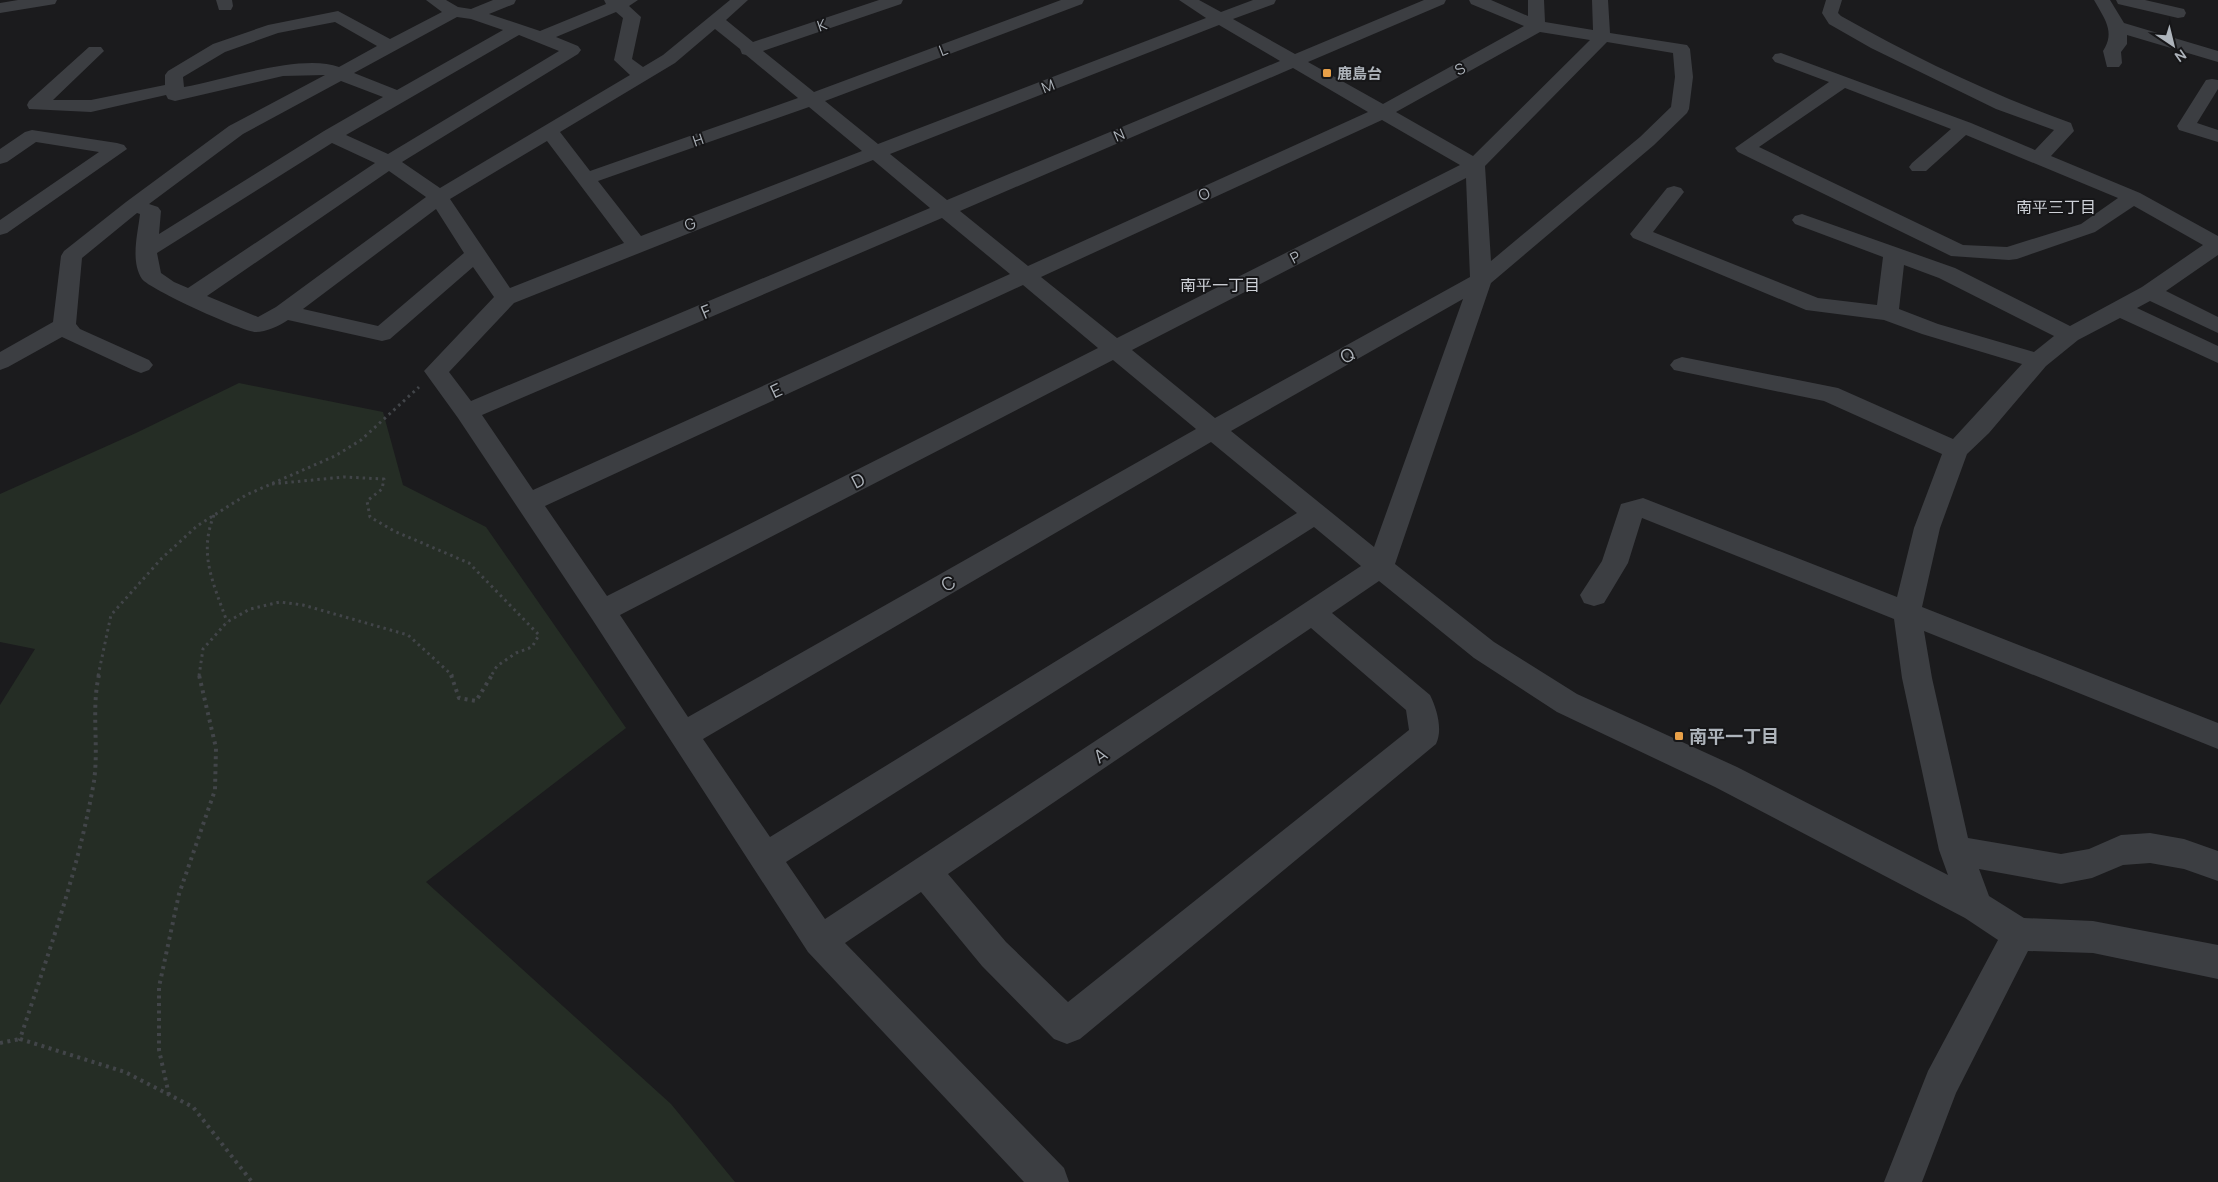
<svg xmlns="http://www.w3.org/2000/svg" width="2218" height="1182" font-family="Manrope,'Noto Sans JP',sans-serif">
<rect width="100%" height="100%" fill="#1b1b1d"/>
<path fill="#252d25" d="M 239,383 L 383,412 L 403,485 L 486,527 L 626,728 L 426,882 L 671,1104 L 735,1182 L 0,1182 L 0,705 L 35,649 L 0,642 L 0,494 L 136,433 Z"/>
<g fill="none" stroke-linecap="round" stroke-linejoin="round">
<g stroke="#424549" stroke-width="3" stroke-dasharray="2.5 4" stroke-linecap="butt">
<path d="M 272,484 L 344,477 L 384,479 L 382,489 L 367,501 L 370,517 L 394,531 L 469,563 L 539,635 L 532,647 L 516,653 L 497,666 L 491,676"/>
<path d="M 214,515 C 198,555 214,584 227,622"/>
<path d="M 98,676 L 111,615 L 162,558 L 197,526 L 246,495 L 335,456 L 361,440 L 419,387"/>
<path d="M 199,676 L 203,649 L 227,622 L 250,609 L 280,602 L 303,605 L 408,635 L 453,676"/>
</g>
<g stroke="#424549" stroke-width="4" stroke-dasharray="3 4.5" stroke-linecap="butt">
<path d="M 99,675 C 91,709 99,746 94,781 C 79,869 48,954 20,1039 L 125,1072 L 193,1107 L 252,1182"/>
<path d="M 451,675 L 459,698 L 476,701 L 492,675"/>
<path d="M 0,1043 L 20,1039"/>
<path d="M 169,1095 L 159,1050 L 159,987 L 179,894 L 215,790 L 216,748 L 199,675"/>
</g>
<g fill="#3c3e42" fill-rule="evenodd">
<path d="M 18,0 L 57,0 L 55,4 L 49,5 L 0,13 L 0,3 Z"/>
<path d="M 216,0 L 232,0 L 233,6 L 231,10 L 219,10 Z"/>
<path d="M 426,0 L 446,0 L 458,7 L 471,9 L 493,0 L 516,0 L 514,4 L 489,14 L 540,31 L 606,4 L 604,0 L 638,0 L 629,6 L 641,17 L 632,59 L 643,67 L 663,55 L 730,0 L 748,0 L 726,20 L 753,42 L 879,0 L 903,0 L 901,4 L 763,51 L 814,92 L 1061,0 L 1084,0 L 1082,4 L 825,101 L 878,144 L 1206,18 L 1179,0 L 1199,0 L 1221,12 L 1253,0 L 1276,0 L 1274,4 L 1233,19 L 1295,54 L 1424,0 L 1446,0 L 1444,4 L 1308,62 L 1383,104 L 1524,26 L 1471,4 L 1469,0 L 1491,0 L 1528,16 L 1528,0 L 1544,0 L 1545,22 L 1593,30 L 1592,0 L 1608,0 L 1610,33 L 1687,45 L 1690,49 L 1693,77 L 1689,109 L 1687,113 L 1654,145 L 1491,283 L 1395,564 L 1494,642 L 1577,694 L 1737,767 L 1948,875 L 1939,850 L 1902,678 L 1894,619 L 1642,518 L 1628,563 L 1604,603 L 1594,606 L 1584,603 L 1580,595 L 1602,561 L 1621,504 L 1643,498 L 1897,597 L 1914,528 L 1942,454 L 1824,401 L 1674,370 L 1670,365 L 1674,360 L 1682,357 L 1838,388 L 1953,439 L 2022,364 L 1922,334 L 1884,320 L 1806,310 L 1633,238 L 1630,234 L 1667,188 L 1674,186 L 1681,188 L 1684,192 L 1653,232 L 1818,298 L 1877,305 L 1883,257 L 1795,224 L 1792,220 L 1795,216 L 1802,214 L 1955,268 L 2070,326 L 2142,287 L 2203,245 L 2134,206 L 2095,232 L 2017,259 L 2009,260 L 1951,256 L 1738,152 L 1735,148 L 1829,82 L 1775,62 L 1772,58 L 1775,54 L 1781,53 L 1971,123 L 2035,150 L 2054,130 L 1996,109 L 1871,48 L 1829,24 L 1822,13 L 1826,0 L 1842,0 L 1838,13 L 1841,16 C 1915,58 1991,94 2071,123 L 2074,131 L 2051,156 L 2140,193 L 2218,236 L 2218,255 L 2166,291 L 2218,317 L 2218,333 L 2150,301 L 2137,308 L 2218,346 L 2218,363 L 2120,318 L 2078,340 L 2046,366 L 1989,433 L 1967,454 L 1940,528 L 1922,607 L 2218,723 L 2218,749 L 1924,631 L 1932,678 L 1968,838 L 2061,854 L 2089,849 L 2121,835 L 2150,833 L 2184,839 L 2218,851 L 2218,881 L 2184,869 L 2150,863 L 2123,865 L 2092,878 L 2061,884 L 1979,869 L 1989,896 L 2024,918 L 2093,921 L 2218,945 L 2218,979 L 2093,953 L 2028,951 L 1956,1093 L 1922,1182 L 1884,1182 L 1928,1071 L 1998,940 L 1965,918 L 1715,787 L 1557,712 L 1474,658 L 1379,581 L 1332,613 L 1430,695 C 1437,709 1443,730 1436,744 L 1080,1039 L 1067,1044 L 1054,1039 L 982,966 L 921,892 L 845,943 L 1064,1168 L 1069,1182 L 1024,1182 L 808,952 L 592,619 L 458,418 L 424,371 L 494,297 L 473,267 L 390,339 L 382,341 L 288,320 C 279,326 266,332 256,332 C 243,332 149,289 142,279 C 130,261 138,233 140,214 L 137,213 L 82,258 L 76,324 L 80,329 L 149,360 L 153,365 L 149,370 L 141,373 L 133,370 L 62,337 L 8,367 L 0,370 L 0,352 L 53,322 L 61,256 L 64,251 L 126,202 L 229,126 L 325,75 L 283,76 L 175,101 L 168,99 L 166,95 L 91,112 L 29,109 L 27,105 L 29,101 L 89,47 L 101,47 L 104,51 L 53,100 L 91,100 L 165,85 L 165,75 L 168,71 L 213,44 L 268,25 L 338,11 L 390,39 L 442,12 ZM 616,12 L 623,18 L 614,60 L 630,75 L 440,188 L 402,162 L 578,54 L 581,50 L 578,46 L 556,37 ZM 457,17 L 471,19 L 503,30 L 397,90 L 354,73 ZM 335,22 L 377,46 L 339,67 C 302,53 223,80 184,87 L 183,77 L 225,52 L 278,33 ZM 1219,25 L 1280,61 L 947,200 L 890,154 ZM 715,29 L 740,49 L 742,54 L 746,55 L 798,98 L 590,171 L 560,132 L 675,63 ZM 1540,32 L 1590,40 L 1473,156 L 1396,112 ZM 519,35 L 559,51 L 388,154 L 346,135 ZM 1607,42 L 1673,53 L 1675,77 L 1671,107 L 1640,137 L 1491,261 L 1485,166 ZM 1293,68 L 1368,112 L 1028,266 L 960,211 ZM 341,81 L 383,97 L 324,131 L 159,234 L 161,211 L 158,207 L 149,204 L 243,134 ZM 1845,88 L 1951,129 L 1912,163 L 1909,167 L 1912,171 L 1926,171 L 1966,135 L 2118,198 L 2081,224 L 2007,247 L 1963,245 L 1759,147 ZM 809,107 L 862,151 L 641,236 L 598,181 ZM 1382,120 L 1460,165 L 1117,338 L 1041,277 ZM 547,141 L 624,243 L 510,288 L 450,199 ZM 332,143 L 375,163 L 188,288 L 174,282 L 161,273 L 157,253 ZM 873,160 L 930,208 L 471,401 L 449,372 L 514,303 ZM 389,171 L 426,197 L 276,307 L 258,317 L 207,296 ZM 1466,178 L 1470,277 L 1215,418 L 1132,350 ZM 436,209 L 464,253 L 378,326 L 303,309 ZM 942,218 L 1010,274 L 533,490 L 482,415 ZM 1904,265 L 1939,278 L 2054,336 L 2034,352 L 1938,324 L 1899,309 ZM 1023,285 L 1098,348 L 607,596 L 545,506 ZM 1463,299 L 1374,547 L 1231,431 ZM 1113,360 L 1196,429 L 688,717 L 620,615 ZM 1211,442 L 1297,513 L 770,837 L 703,739 ZM 1314,527 L 1361,566 L 825,919 L 786,862 ZM 1311,628 L 1406,710 L 1409,730 L 1068,1002 L 1006,942 L 948,874 Z"/>
<path d="M 2094,0 L 2110,0 L 2124,23 L 2218,51 L 2218,62 L 2127,35 L 2127,44 L 2121,52 L 2122,63 L 2119,67 L 2107,67 L 2103,51 C 2116,32 2104,18 2094,0 Z"/>
<path d="M 2116,0 L 2145,0 L 2184,9 L 2186,13 L 2184,17 L 2178,18 L 2118,4 Z"/>
<path d="M 2212,79 L 2218,80 L 2218,89 L 2197,123 L 2218,130 L 2218,142 L 2179,130 L 2177,126 L 2206,80 Z"/>
<path d="M 32,130 L 117,143 L 124,145 L 127,149 L 7,233 L 0,235 L 0,220 L 99,152 L 36,142 L 7,162 L 0,164 L 0,149 L 25,132 Z"/>
</g>
</g>
<g fill="#e8a048" stroke="#161618" stroke-width="2">
<rect x="1322" y="68" width="10" height="10" rx="2.5"/>
<rect x="1674" y="731" width="10" height="10" rx="2.5"/>
</g>
<g text-anchor="middle" dominant-baseline="central" stroke-width="4" stroke-linejoin="round" paint-order="stroke">
<g font-size="15" fill="#aeb4bb" stroke="#161618">
<text transform="translate(822 25) rotate(-19)">K</text>
<text transform="translate(943 50) rotate(-21)">L</text>
<text transform="translate(1460 69) rotate(-29)">S</text>
<text transform="translate(1048 86) rotate(-21)">M</text>
<text transform="translate(1119 135) rotate(-23)">N</text>
<text transform="translate(698 140) rotate(-19)">H</text>
<text transform="translate(1204 194) rotate(-25)">O</text>
<text transform="translate(690 224) rotate(-21)">G</text>
<text transform="translate(1295 257) rotate(-27)">P</text>
</g>
<g font-size="15" font-weight="bold" fill="#aeb4bb" stroke="#161618" text-anchor="start">
<text x="1337" y="73">鹿島台</text>
</g>
<g font-size="16" fill="#cfd2d8" stroke="#161618">
<text x="2056" y="207">南平三丁目</text>
<text x="1220" y="285">南平一丁目</text>
</g>
<g font-size="18" fill="#aeb4bb" stroke="#161618">
<text transform="translate(706 311) rotate(-23)">F</text>
<text transform="translate(1347 355) rotate(-29)">Q</text>
<text transform="translate(776 390) rotate(-25)">E</text>
<text transform="translate(858 480) rotate(-27)">D</text>
<text transform="translate(948 583) rotate(-30)">C</text>
<text transform="translate(1100 755) rotate(-34)">A</text>
</g>
<g font-size="18" font-weight="bold" fill="#aeb4bb" stroke="#161618" text-anchor="start">
<text x="1689" y="736">南平一丁目</text>
</g>
</g>
<g transform="translate(2173 45) rotate(145)" stroke="#161618" stroke-width="4" paint-order="stroke">
<path d="M0-4L9 19L0 12L-9 19Z" fill="#aeb4bb"/>
<text y="-8" font-size="14" font-weight="bold" text-anchor="middle" fill="#aeb4bb">N</text>
</g>
</svg>
